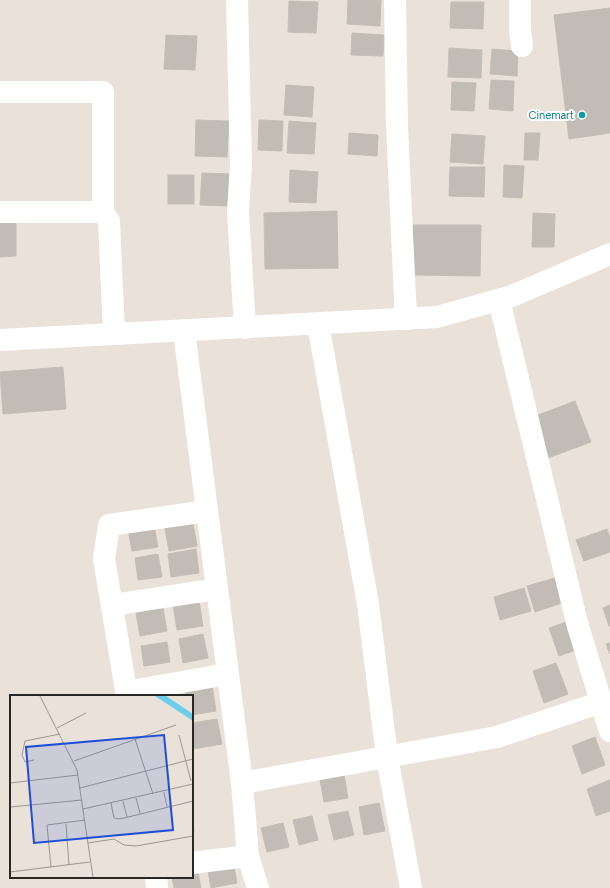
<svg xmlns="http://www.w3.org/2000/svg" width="610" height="888" font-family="Figtree,sans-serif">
<rect width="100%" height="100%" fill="#eae2d9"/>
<g fill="#c2bcb6" stroke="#c5beb3">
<path d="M 348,0 L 381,0 L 380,26 L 347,24 Z"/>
<path d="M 289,1 L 318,2 L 316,33 L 288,32 Z"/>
<path d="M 451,2 L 484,2 L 483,29 L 450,28 Z"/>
<path d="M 610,8 L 610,133 L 569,139 L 554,15 Z"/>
<path d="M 352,33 L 384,35 L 383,56 L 351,55 Z"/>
<path d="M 166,35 L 197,36 L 195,70 L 164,69 Z"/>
<path d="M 449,48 L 482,50 L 481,78 L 448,77 Z"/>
<path d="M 492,49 L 518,51 L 517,76 L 490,74 Z"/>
<path d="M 491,80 L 514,81 L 513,111 L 489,109 Z"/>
<path d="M 452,82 L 476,83 L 474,111 L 451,110 Z"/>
<path d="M 286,85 L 314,87 L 312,117 L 284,115 Z"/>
<path d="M 196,120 L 229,121 L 227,157 L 195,156 Z"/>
<path d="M 259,120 L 283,121 L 282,151 L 258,150 Z"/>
<path d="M 289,121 L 316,123 L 314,154 L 287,153 Z"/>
<path d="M 349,133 L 378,135 L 377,156 L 348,154 Z"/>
<path d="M 525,133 L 540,133 L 538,160 L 524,160 Z"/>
<path d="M 452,134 L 485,136 L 483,164 L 450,162 Z"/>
<path d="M 504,165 L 524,166 L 522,198 L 503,197 Z"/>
<path d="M 450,167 L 485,167 L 484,197 L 449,196 Z"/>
<path d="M 290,170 L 318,172 L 316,203 L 289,202 Z"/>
<path d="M 202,173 L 231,174 L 229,206 L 200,205 Z"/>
<rect x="168" y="175" width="26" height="29"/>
<path d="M 337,211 L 338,268 L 265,269 L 264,213 Z"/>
<path d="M 533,213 L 555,214 L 554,247 L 532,247 Z"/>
<path d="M 0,222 L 16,222 L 16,256 L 0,257 Z"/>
<path d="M 413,225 L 481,225 L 480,276 L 413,275 Z"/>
<path d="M 63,367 L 66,409 L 3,414 L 0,372 Z"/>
<path d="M 575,401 L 591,442 L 548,458 L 533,417 Z"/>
<path d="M 192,518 L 197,546 L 169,551 L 164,523 Z"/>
<path d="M 153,520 L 158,547 L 132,551 L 127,524 Z"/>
<path d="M 607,529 L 610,537 L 610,552 L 584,561 L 576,540 Z"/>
<path d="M 196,549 L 199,573 L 171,577 L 168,554 Z"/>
<path d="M 158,554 L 162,577 L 138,580 L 135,558 Z"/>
<path d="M 555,578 L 562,603 L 535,612 L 527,586 Z"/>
<path d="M 524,588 L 531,611 L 500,620 L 494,597 Z"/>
<path d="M 199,601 L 203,626 L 177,630 L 173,604 Z"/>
<path d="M 610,605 L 610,626 L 609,626 L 603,608 Z"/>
<path d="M 163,608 L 167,631 L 140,636 L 136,613 Z"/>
<path d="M 569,621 L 579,649 L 559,656 L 549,628 Z"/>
<path d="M 203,634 L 208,658 L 183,663 L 179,639 Z"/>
<path d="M 167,642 L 170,662 L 144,666 L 141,646 Z"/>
<path d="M 610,643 L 610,654 L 606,644 Z"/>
<path d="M 556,663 L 568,694 L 544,703 L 533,671 Z"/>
<path d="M 212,685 L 216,711 L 192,715 L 192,696 L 186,696 L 185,690 Z"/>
<path d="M 217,719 L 222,744 L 193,749 L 192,740 L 192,723 Z"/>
<path d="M 595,737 L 605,765 L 582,774 L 572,746 Z"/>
<path d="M 343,769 L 348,798 L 324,802 L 319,774 Z"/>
<path d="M 610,780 L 610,811 L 596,816 L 587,789 Z"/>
<path d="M 379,803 L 385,831 L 364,835 L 359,807 Z"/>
<path d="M 348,811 L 354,835 L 334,840 L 328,815 Z"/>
<path d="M 192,816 L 194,831 L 192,832 Z"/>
<path d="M 312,816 L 318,840 L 299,845 L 293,820 Z"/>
<path d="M 283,823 L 289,847 L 267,852 L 261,828 Z"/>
<path d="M 233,861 L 237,883 L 211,888 L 207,865 Z"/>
<path d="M 197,866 L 201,888 L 174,888 L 172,877 L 192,877 L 192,867 Z"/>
</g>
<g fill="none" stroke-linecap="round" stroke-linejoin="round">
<g stroke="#fff" stroke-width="22">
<path d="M 237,0 L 241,164 L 238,212 L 245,328"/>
<path d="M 395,0 L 397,127 L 406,319"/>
<path d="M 520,0 L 520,30 L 522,46"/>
<path d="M 0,92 L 103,92 L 103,212 L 109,221 L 114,334"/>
<path d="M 0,212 L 103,212"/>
<path d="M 499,300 L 577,623 L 610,731"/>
<path d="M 318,324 L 368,604 L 387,757 L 411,888"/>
<path d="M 184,331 L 242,783 L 248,856 L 258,888"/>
<path d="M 0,340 L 437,317 L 512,296 L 610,254"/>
<path d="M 112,605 L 217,589"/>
<path d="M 126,692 L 227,674"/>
<path d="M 127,696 L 104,559 L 109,525 L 207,511"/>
<path d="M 242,783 L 497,737 L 602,702"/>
<path d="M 192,863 L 248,856"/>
<path d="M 156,877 L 157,888"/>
</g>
</g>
<circle fill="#0f9aa8" stroke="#fff" stroke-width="1.5" cx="582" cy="115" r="4"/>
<g text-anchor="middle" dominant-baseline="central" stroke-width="4" stroke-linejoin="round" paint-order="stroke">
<g font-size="11" fill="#0d838f" stroke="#fff" text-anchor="end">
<text x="574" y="115">Cinemart</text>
</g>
</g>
<g transform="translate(10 695)">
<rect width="183" height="183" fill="#eae2d9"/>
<path d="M 145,1 L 156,1 L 183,19 L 183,26 Z" fill="#6bceed"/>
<path fill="none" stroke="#9c9792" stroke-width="1" d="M 30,1 L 67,75 L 83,182M 47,33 L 76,18M 169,40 L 181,86M 125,44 L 143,99M 24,65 L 15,67 L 12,60 L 15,46 L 50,39M 64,66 L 166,30M 0,88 L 68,80M 70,93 L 183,64M 154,97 L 157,112M 126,103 L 130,118M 113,106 L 117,122M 101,108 L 104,123 L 110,124 L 183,106M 0,112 L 72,105M 73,114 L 183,89M 56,129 L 59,170M 78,148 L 104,144 L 114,150 L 126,151 L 183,141M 41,172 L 37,130 L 75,125M 0,177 L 80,167"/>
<path fill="#1d4ed8" fill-opacity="0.15" stroke="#1d4ed8" stroke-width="2" d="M 154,40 L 163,135 L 24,148 L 16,52 Z"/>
<rect width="183" height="183" fill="none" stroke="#272727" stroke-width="2"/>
</g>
</svg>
